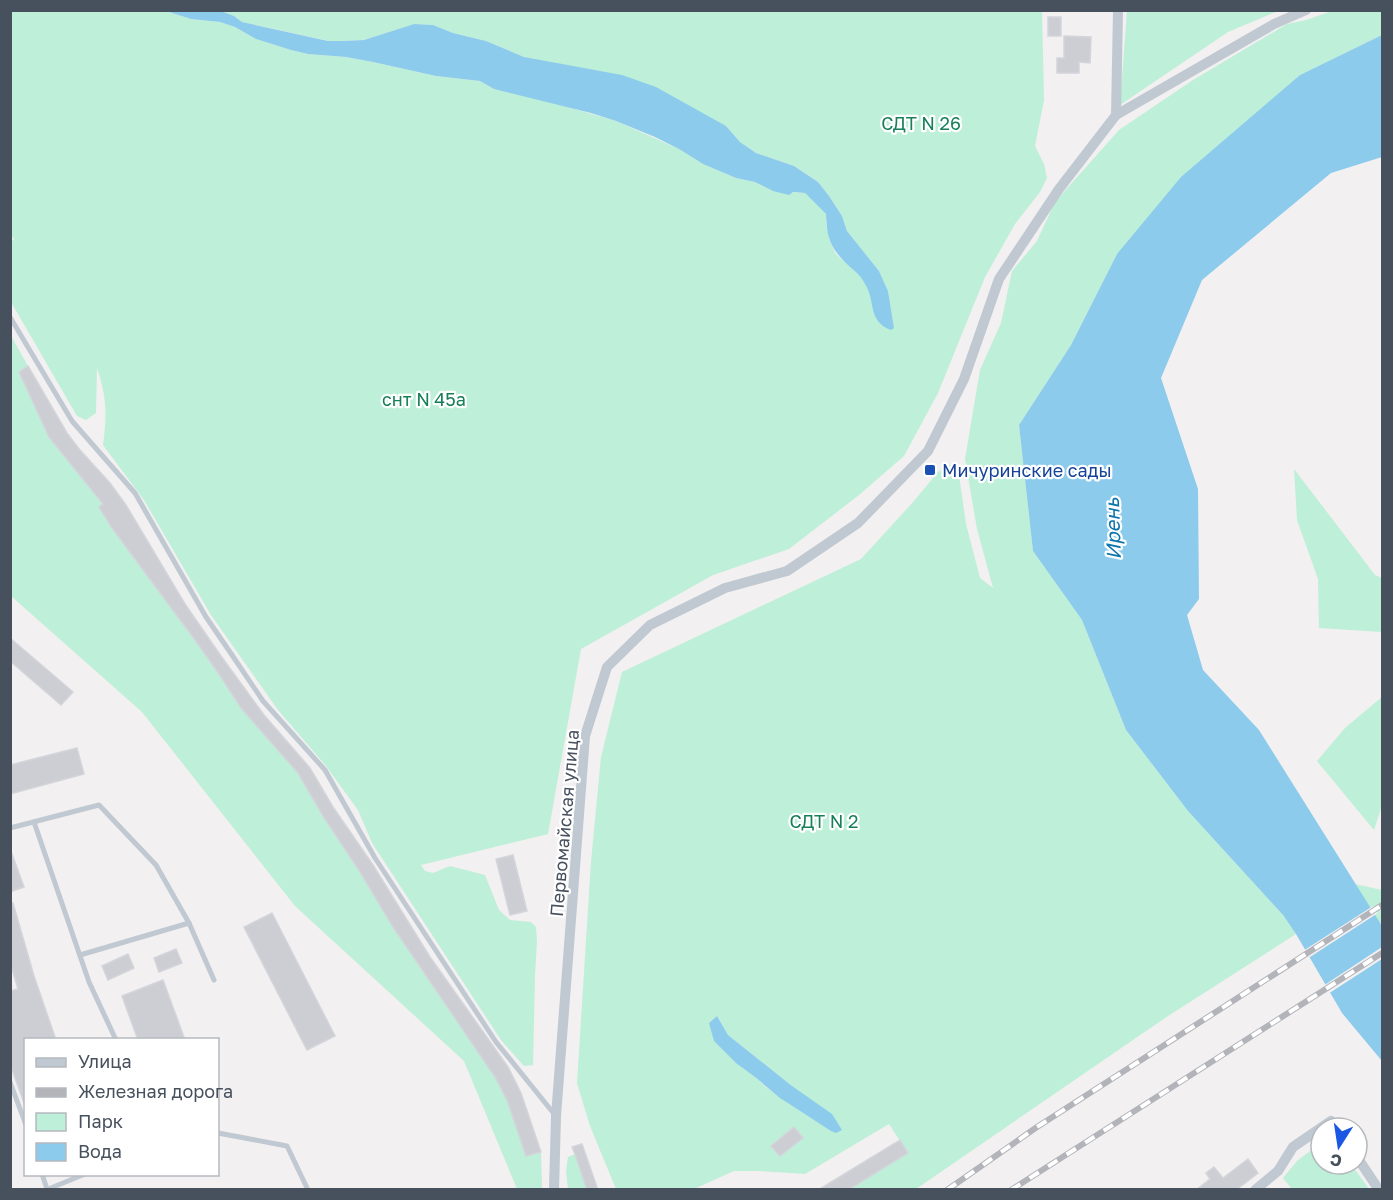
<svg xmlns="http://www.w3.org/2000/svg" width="1393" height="1200" font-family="'Golos Text',sans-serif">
<rect width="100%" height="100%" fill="#f2f0f0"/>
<g fill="#beefd8" fill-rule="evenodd">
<path d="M 11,11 L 166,11 L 191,19 L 220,22 L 235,27 L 256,39 L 291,50 L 308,54 L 346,57 L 373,62 L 436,76 L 480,81 L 494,89 L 547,101 L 616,121 L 679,149 L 703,164 L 736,178 L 755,182 L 773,191 L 805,193 L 826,214 L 826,224 L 830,241 L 835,253 L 861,277 L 870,291 L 871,302 L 894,328 L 888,291 L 879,271 L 847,231 L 842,216 L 829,196 L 818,182 L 794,166 L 756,153 L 740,142 L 726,126 L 552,63 L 524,57 L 486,41 L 453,33 L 433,25 L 414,24 L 364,40 L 343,41 L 329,41 L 242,22 L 234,16 L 221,11 L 1042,11 L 1044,100 L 1035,146 L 1044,164 L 1047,178 L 1040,192 L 1015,224 L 985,277 L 938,393 L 904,456 L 859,495 L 789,549 L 713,575 L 581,649 L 548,834 L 421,865 L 425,871 L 433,873 L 450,866 L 485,875 L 499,910 L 510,920 L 531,922 L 536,927 L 537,941 L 535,975 L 533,1065 L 524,1066 L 501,1040 L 372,843 L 358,810 L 326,766 L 278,710 L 211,615 L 144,500 L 103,445 C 107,415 107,397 97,368 L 96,413 L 86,420 L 77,416 L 11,302 L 10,238 L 15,241 L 10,233 Z"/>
<path d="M 1127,11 L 1278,11 L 1228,32 L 1120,105 Z"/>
<path d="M 1332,11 L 1382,11 L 1382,35 L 1300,75 L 1117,254 L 1071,345 L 1019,425 L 1033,551 L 1082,620 L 1126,730 L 1188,811 L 1283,915 L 1296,934 L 1165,1018 L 916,1189 L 848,1189 L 908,1153 L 889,1124 L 805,1174 L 759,1171 L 734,1171 L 694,1189 L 616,1189 L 590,1126 L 577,1083 L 591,862 L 601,757 L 622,672 L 861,559 L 914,501 L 938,472 L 952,464 L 959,475 L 966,524 L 980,578 L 993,588 L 977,529 L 965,459 L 980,370 L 1001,323 L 1012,271 L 1037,241 L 1055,202 L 1119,130 L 1193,80 L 1287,24 L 1306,20 ZM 717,1016 L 728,1035 L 792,1086 L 836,1133 L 803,1113 L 767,1088 L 755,1077 L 709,1023 Z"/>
<path d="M 10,334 L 28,366 L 19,372 L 49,437 L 103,504 L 99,507 L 112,528 L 147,573 L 221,677 L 241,708 L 298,773 L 323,816 L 360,872 L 393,927 L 495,1077 L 507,1100 L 526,1156 L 541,1152 L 542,1189 L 517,1189 L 464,1061 L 295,906 L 142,712 L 11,596 Z"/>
<path d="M 1294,469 L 1375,575 L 1382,578 L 1382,632 L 1319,628 L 1318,579 L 1297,520 Z"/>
<path d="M 1382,697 L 1382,805 L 1374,830 L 1317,761 L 1345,728 Z"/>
<path d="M 1355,884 L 1382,890 L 1382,926 Z"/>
<path d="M 1321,1143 L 1321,1164 L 1351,1164 L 1369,1189 L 1292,1189 L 1283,1178 L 1297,1161 Z"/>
<path d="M 575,1154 L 587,1189 L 568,1190 L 566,1171 L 568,1157 Z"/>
</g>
<g fill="#8ccbec">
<path d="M 166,11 L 221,11 L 234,16 L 242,22 L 328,41 L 343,41 L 364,40 L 414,24 L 433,25 L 453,33 L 486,41 L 524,57 L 622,75 L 656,87 L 726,126 L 740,142 L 756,153 L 794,166 L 818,182 L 829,196 L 842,216 L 847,231 L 879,271 L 888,291 L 894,328 L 891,330 C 867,321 876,301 865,284 C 861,276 856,272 850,267 C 831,249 827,240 826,214 L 805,193 L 793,192 L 789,195 L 773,191 L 755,182 L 736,178 L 703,164 L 679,149 L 655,137 L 616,121 L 591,113 L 494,89 L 480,81 L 436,76 L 373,62 L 346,57 L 308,54 L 291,50 L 256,39 L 235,27 L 220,22 L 191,19 Z"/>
<path d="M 1382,35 L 1382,157 L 1331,173 L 1202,280 L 1161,378 L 1198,489 L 1199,599 L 1187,615 L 1203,670 L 1259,730 L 1382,926 L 1382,1061 L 1342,1013 L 1296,934 L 1283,915 L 1188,811 L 1126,730 L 1082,620 L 1033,551 L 1019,425 L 1071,345 L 1117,254 L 1181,177 L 1300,75 Z"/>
<path d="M 717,1016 L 728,1035 L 792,1086 L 832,1114 L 842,1130 L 836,1133 L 831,1131 L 780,1098 L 755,1077 L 736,1063 L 714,1041 L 709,1023 Z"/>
</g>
<g fill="#f2f0f0">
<path d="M 1373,906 L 1378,913 L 1307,959 L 1303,951 Z"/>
<path d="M 1382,947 L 1382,959 L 1328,994 L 1323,986 Z"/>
</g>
<g fill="#ccced4" stroke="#d4d5db" stroke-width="1.5">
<rect x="1048" y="17" width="13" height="19"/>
<path d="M 1064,36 L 1091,37 L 1090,63 L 1079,62 L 1079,73 L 1057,73 L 1057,58 L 1064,58 Z"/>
<path d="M 28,366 L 67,433 L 80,450 L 110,483 L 126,505 L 185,604 L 221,656 L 264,715 L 310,768 L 333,807 L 373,865 L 430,957 L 508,1067 L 521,1093 L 541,1152 L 526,1156 L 507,1100 L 495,1077 L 393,927 L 360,872 L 323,816 L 298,773 L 241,708 L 221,677 L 195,640 L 112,528 L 99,507 L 103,504 L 49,437 L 19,372 Z"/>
<path d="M 10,638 L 73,692 L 61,705 L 10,661 Z"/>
<path d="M 77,748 L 84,774 L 10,794 L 10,765 Z"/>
<path d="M 10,854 L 12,854 L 24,887 L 10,892 Z"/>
<path d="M 513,855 L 527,911 L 510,915 L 496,859 Z"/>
<path d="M 10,903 L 13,903 L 34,976 L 56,1040 L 26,1040 L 26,1103 L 24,1103 L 10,1064 L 10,991 L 18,989 L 10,962 Z"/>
<path d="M 272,913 L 335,1036 L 307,1050 L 244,927 Z"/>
<path d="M 176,949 L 182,963 L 159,972 L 154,958 Z"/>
<path d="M 128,954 L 134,968 L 108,980 L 102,966 Z"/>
<path d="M 163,980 L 185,1040 L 138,1040 L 122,996 Z"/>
<path d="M 794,1127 L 803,1138 L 780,1156 L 771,1146 Z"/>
<path d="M 900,1140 L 908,1153 L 848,1190 L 818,1190 Z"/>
<path d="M 582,1144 L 598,1190 L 587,1190 L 575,1154 L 572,1147 Z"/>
<path d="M 1248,1159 L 1258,1173 L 1236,1190 L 1196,1190 L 1210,1179 L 1206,1173 L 1214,1167 L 1223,1178 Z"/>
</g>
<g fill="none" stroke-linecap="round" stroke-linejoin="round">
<g stroke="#c0c8d1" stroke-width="5">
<path d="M 10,317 L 72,421 L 135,493 L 206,617 L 232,655 L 263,701 L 325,770 L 375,858 L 496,1042 L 555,1115"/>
<path d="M 34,822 L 89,982 L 116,1040"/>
<path d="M 10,828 L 99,805 L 156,865 L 189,923 L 214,980"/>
<path d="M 80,955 L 189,923"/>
<path d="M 10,1082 L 26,1125"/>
<path d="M 218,1133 L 287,1146 L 308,1190"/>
<path d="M 42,1174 L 47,1189"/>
<path d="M 46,1190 L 85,1174"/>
</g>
<g stroke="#c0c8d1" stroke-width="10">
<path d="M 1116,115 L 1118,10"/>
<path d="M 1357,1157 L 1379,1190"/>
<path d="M 554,1190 L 556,1116 L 585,736 L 607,667 L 650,625 L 725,588 L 787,571 L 858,523 L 928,451 L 964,379 L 999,279 L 1059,189 L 1116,115 L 1274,24 L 1306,10"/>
<path d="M 1255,1190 L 1278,1171 L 1293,1147 L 1331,1121 L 1337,1128"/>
</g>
<g stroke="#b2b4ba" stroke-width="6">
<g id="rail">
<path d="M 947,1190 L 1037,1127 L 1382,905"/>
<path d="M 1011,1190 L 1382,953"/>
</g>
</g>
<use href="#rail" stroke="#fff" stroke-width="4" stroke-dasharray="11" stroke-linecap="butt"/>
</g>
<rect fill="#1a4fb4" stroke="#fff" stroke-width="2" x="924" y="464" width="12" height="12" rx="3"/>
<g text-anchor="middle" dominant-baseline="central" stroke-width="4.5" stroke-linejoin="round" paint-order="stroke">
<g font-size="18" fill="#177f59" stroke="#fff">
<text x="921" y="123">СДТ N 26</text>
<text x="424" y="399">снт N 45а</text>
<text x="824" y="821">СДТ N 2</text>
</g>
<g font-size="18" fill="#164399" stroke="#fff" text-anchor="start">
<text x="942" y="470">Мичуринские сады</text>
</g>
<g font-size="18" fill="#47505d" stroke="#fff">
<text transform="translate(564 823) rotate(-85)">Первомайская улица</text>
</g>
<g font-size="20" font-style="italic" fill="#0d75ab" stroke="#fff">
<text transform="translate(1112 529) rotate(-92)">Ирень</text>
</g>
</g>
<rect width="1393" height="1200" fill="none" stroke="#47505d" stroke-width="24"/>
<rect x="24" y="1038" width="195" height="138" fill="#ffffff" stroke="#b5b9be" stroke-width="1.5"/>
<rect x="36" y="1058" width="30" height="9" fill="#c0c8d1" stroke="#b5b9be" stroke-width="1.5"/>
<text x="78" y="1068" font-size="18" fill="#47505d">Улица</text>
<rect x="36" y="1088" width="30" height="9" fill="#b2b4ba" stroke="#b5b9be" stroke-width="1.5"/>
<text x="78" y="1098" font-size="18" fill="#47505d">Железная дорога</text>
<rect x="36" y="1113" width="30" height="18" fill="#beefd8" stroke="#b5b9be" stroke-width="1.5"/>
<text x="78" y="1128" font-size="18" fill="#47505d">Парк</text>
<rect x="36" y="1143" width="30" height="18" fill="#8ccbec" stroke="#b5b9be" stroke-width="1.5"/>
<text x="78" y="1158" font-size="18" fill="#47505d">Вода</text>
<g transform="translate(1339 1146) rotate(192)"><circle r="28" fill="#ffffff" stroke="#b5b9be" stroke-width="1.5"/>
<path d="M0-4.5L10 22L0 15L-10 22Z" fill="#1a57e2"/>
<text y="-9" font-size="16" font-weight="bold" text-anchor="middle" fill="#47505d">С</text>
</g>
</svg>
